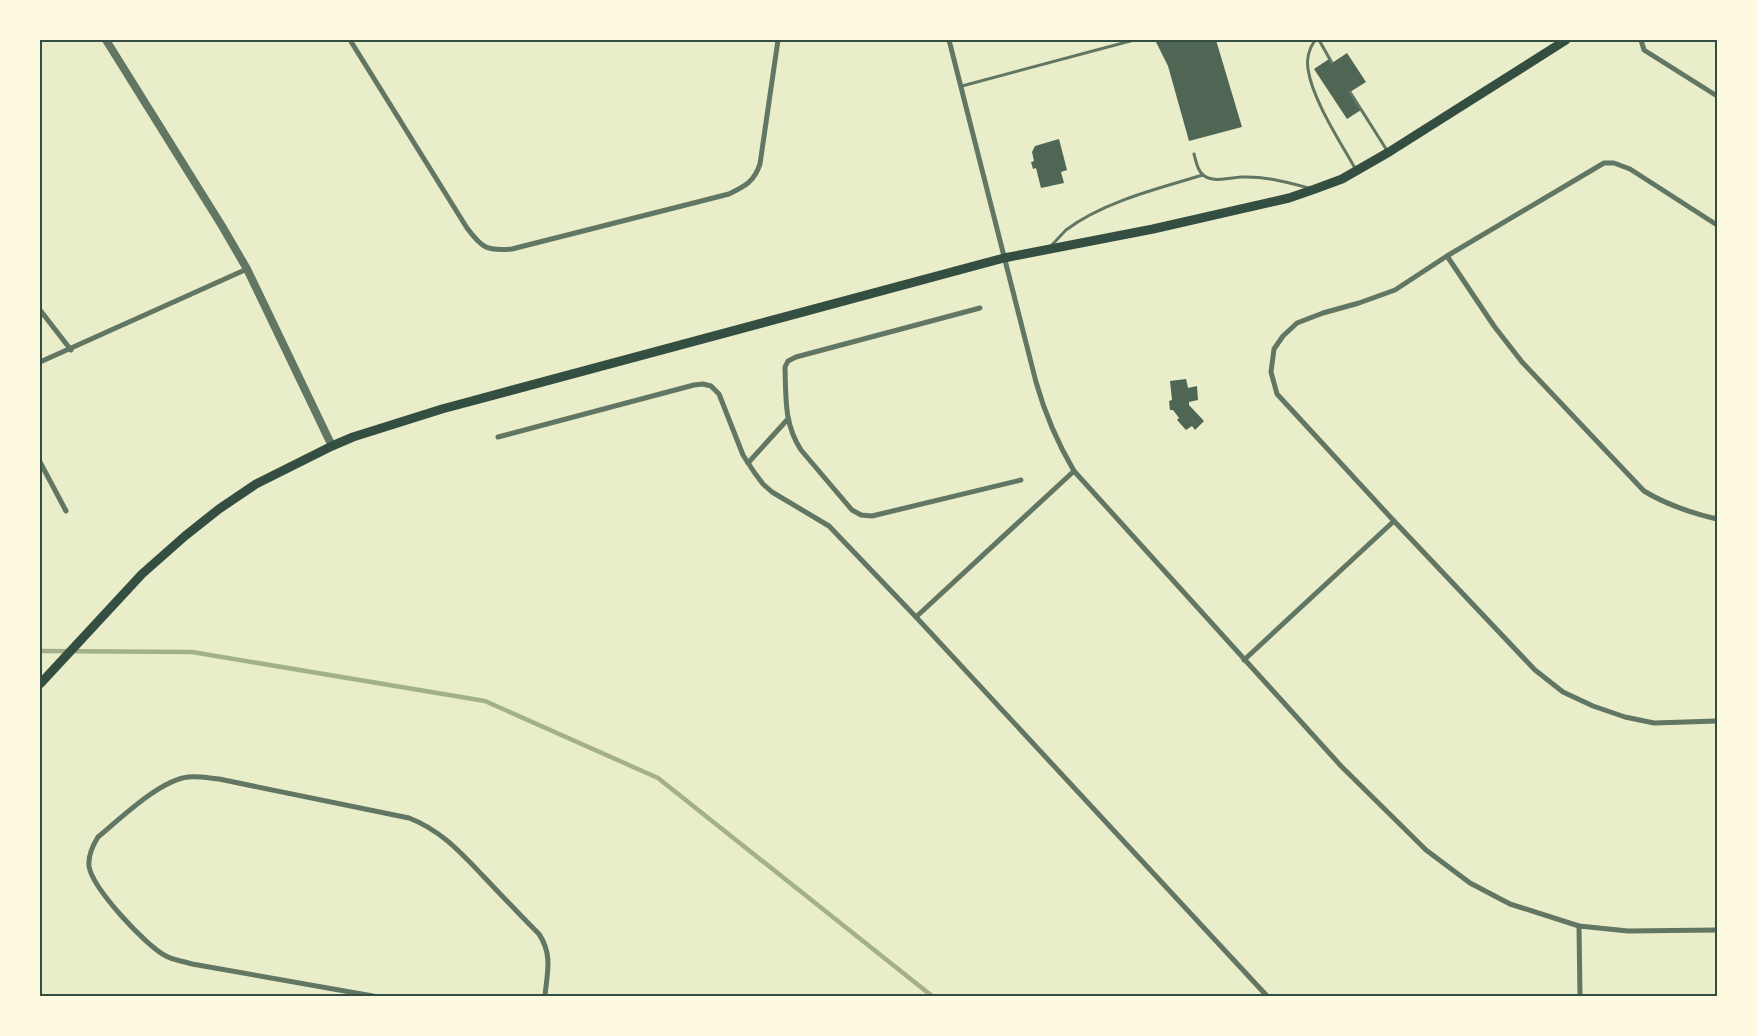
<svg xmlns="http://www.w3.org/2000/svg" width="1757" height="1036" font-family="'Zilla Slab',serif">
<rect width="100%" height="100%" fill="#e9edc9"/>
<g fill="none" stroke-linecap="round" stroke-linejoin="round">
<path stroke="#a3b18a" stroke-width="4.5" d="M 40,651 L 192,652 L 485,701 L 658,778 L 932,996"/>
</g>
<g fill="#4f6655">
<path d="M 1155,40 L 1216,40 L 1242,127 L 1189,141 L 1168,66 Z"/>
<path d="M 1347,53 L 1366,82 L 1350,92 L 1361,110 L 1347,119 L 1314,69 L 1329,59 L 1332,63 Z"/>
<path d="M 1059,139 L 1067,170 L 1061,172 L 1064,183 L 1041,188 L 1036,168 L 1033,169 L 1031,162 L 1034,161 L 1032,152 L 1035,146 Z"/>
<path d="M 1186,379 L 1188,388 L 1197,386 L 1198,400 L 1189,402 L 1189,405 L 1204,421 L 1195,430 L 1192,426 L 1186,430 L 1177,420 L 1179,418 L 1173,410 L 1170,410 L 1169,401 L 1172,400 L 1170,381 Z"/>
</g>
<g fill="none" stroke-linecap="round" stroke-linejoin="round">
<g stroke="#617663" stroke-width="3">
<path d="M 1315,40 C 1309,49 1306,58 1308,69 C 1312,99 1341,143 1356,170"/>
<path d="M 1319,40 L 1332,63"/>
<path d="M 962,86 L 1134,40"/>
<path d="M 1350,92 L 1388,152"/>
<path d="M 1194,154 C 1196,161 1197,170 1203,175 C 1213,183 1229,178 1241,177 C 1265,176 1286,182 1309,188"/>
<path d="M 1050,247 C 1055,242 1061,235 1066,230 C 1103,202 1159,188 1203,175"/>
</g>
<g stroke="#617663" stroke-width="5">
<path d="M 350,40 L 467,228 C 482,248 486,251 512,249 L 729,194 C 745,186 754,182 760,164 L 778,40"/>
<path d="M 949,40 L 1036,382 C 1045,414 1057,442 1074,471 L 1341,766 L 1426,850 L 1470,883 L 1510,904 L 1579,926 L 1628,931 L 1717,930"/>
<path d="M 1641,40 L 1644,50 L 1717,96"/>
<path d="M 1717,225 L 1630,169 L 1614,163 L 1604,163 L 1447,256 L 1395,290 L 1359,303 L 1323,313 L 1297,323 L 1283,336 L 1274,349 L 1271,372 L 1277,394 L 1394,521 L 1535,670 L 1563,692 L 1593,706 L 1625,717 L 1654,723 L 1717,721"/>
<path d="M 1447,256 L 1494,326 L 1522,362 L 1644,491 C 1667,505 1691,513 1717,519"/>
<path d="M 980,308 L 796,357 L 788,361 L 785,367 C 786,398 784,424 801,450 L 852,510 L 861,515 L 872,516 L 1021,480"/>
<path d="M 40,310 L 71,350"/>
<path d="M 40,362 L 247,269"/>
<path d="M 498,437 L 694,385 L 703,384 L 711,386 L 719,394 L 743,455 L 754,472 L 763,484 L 772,492 L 829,526 L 916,617 L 1267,996"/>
<path d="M 40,462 L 66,511"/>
<path d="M 748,463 L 787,420"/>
<path d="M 916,617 L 1074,471"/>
<path d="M 1244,660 L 1394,521"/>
<path d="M 1579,926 L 1580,996"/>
<path d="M 373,996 L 192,964 C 183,961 173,960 166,956 C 146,946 92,888 89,866 C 88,856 93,845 98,837 C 120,819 160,780 188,777 C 198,776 209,778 219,779 L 409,818 C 441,830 462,854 485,878 C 503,897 521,916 539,934 C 553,955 547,973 545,996"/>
</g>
<path stroke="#617663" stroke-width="8" d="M 106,40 L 222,226 L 247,269 L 332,446"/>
<path stroke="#344e41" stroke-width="9" d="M 40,684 L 142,574 L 185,536 L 219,509 L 256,484 L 332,446 L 353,437 L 442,409 L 1004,258 L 1153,229 L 1289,198 L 1315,189 L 1342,179 L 1389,152 L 1566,40"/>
</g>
<rect width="1757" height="1036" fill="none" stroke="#fefae0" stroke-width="82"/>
<rect x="41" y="41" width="1675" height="954" fill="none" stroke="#344e41" stroke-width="2"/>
</svg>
